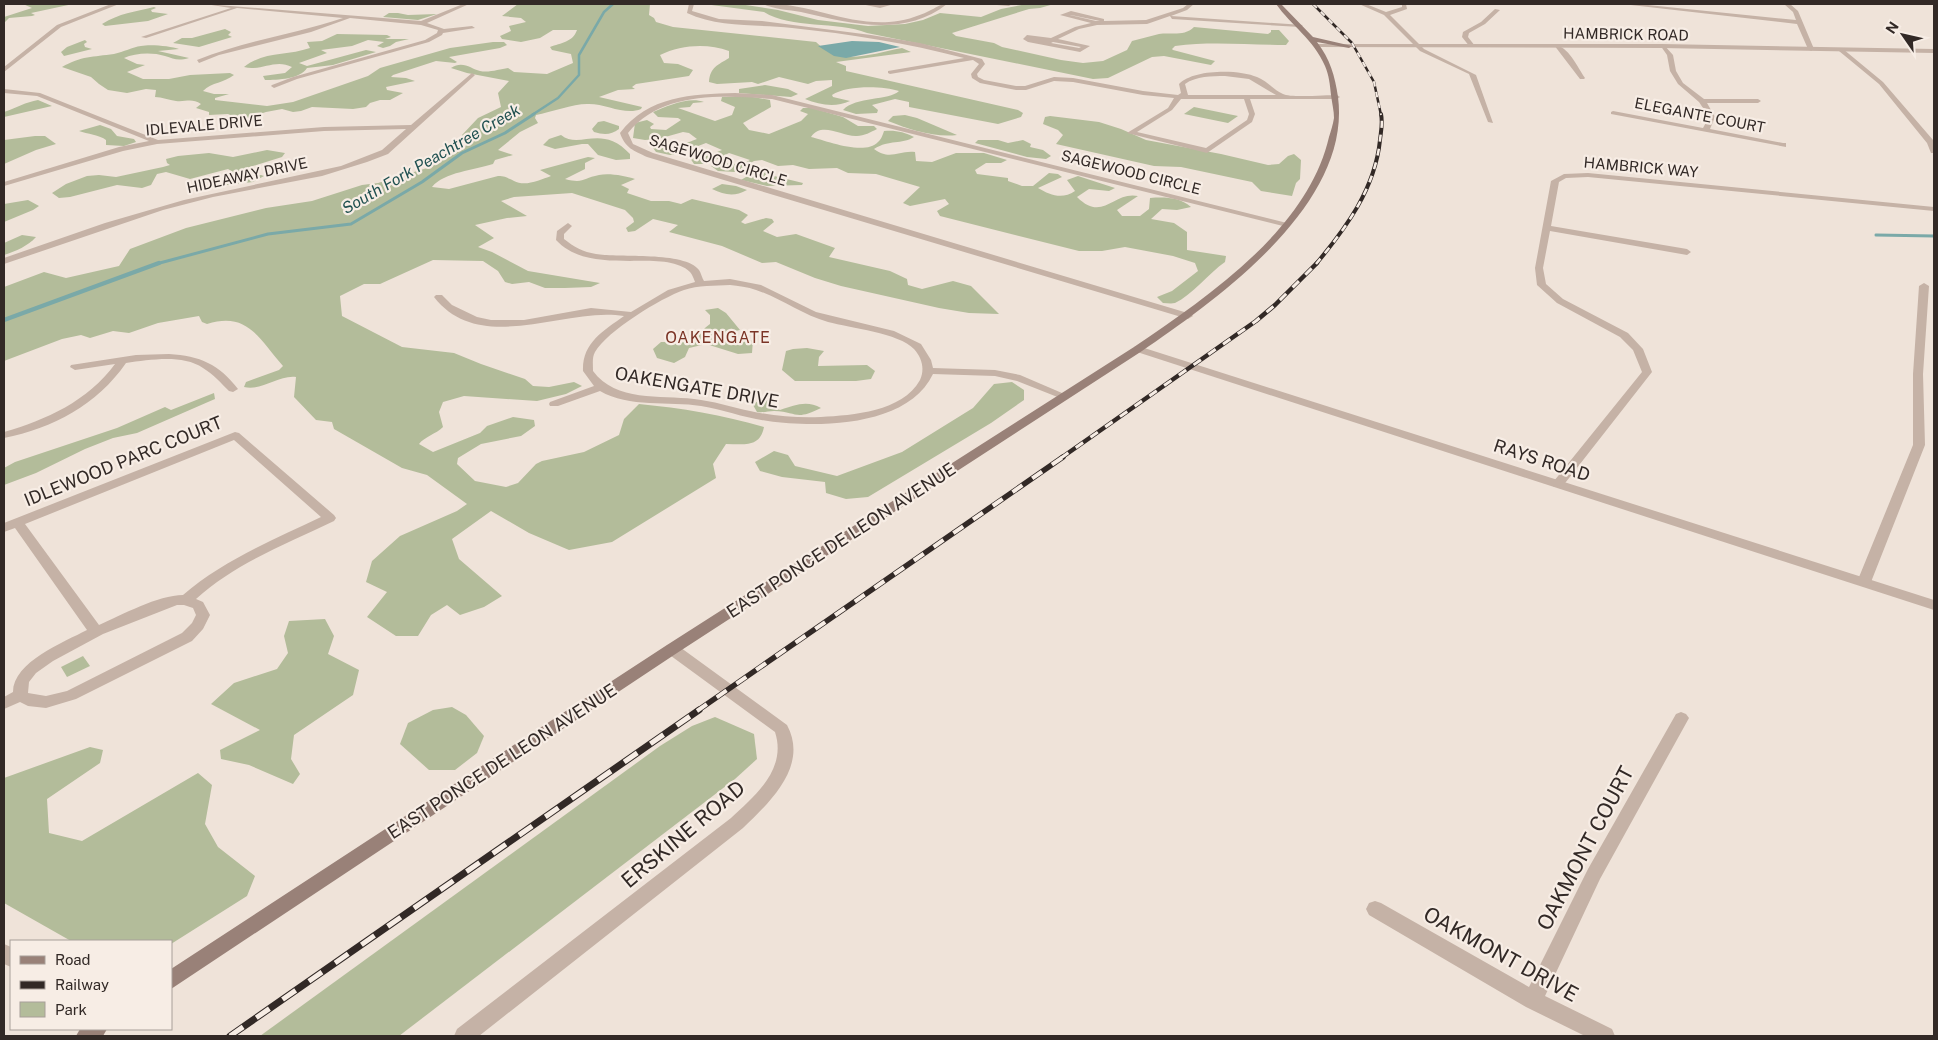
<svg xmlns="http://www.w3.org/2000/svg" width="1938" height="1040" font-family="'Public Sans',sans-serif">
<rect width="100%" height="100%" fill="#efe3d9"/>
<g fill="#b3bc9a">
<path d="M 23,4 L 47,4 L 49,5 L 73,4 L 31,13 L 35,15 L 32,16 L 9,18 L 4,23 L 4,17 L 32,8 Z"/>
<path d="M 518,4 L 650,4 L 649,15 L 654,18 L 656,22 L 673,27 L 816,42 C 840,67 870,54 902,48 L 911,52 L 836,62 L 846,66 L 846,71 L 1018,110 L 1023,113 L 1021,117 L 998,124 L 909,107 L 909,102 L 895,99 L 872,105 L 878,110 L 877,113 L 856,114 L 843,110 C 856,96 889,101 899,91 C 883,86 847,85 832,95 L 833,97 L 850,101 C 835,108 820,105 805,99 L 832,86 L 832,80 L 816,81 L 808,84 L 779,77 L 758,84 L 752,82 L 717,84 L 709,82 C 710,67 718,65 729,58 L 729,51 C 707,43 681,45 660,55 L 664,63 L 678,64 L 693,70 L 689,76 L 636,84 L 632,87 L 635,89 L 618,90 L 599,97 L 642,107 L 641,109 C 625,116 605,103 587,104 C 573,104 551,112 536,115 L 535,118 L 538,123 L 520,132 L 498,150 L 513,155 L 495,160 L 493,164 C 475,170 444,172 432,187 L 449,189 L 498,176 C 506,176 507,178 514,181 C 525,187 540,180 551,176 L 540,170 L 588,157 L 595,158 L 585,163 L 585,169 L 565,179 C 584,184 583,178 599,175 C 610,173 625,176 635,179 L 621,185 L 629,189 L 627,193 L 651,201 L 669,201 L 681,204 L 692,199 L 739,210 L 748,215 L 741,222 L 745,224 L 766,218 L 772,219 L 774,222 L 763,231 L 777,237 L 796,234 L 835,248 L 829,257 L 890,271 L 907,279 L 908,285 L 922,289 L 953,281 L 971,286 L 999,314 L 969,313 L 939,308 L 841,286 L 815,278 L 776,262 L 762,263 L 722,246 L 669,232 L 678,225 L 653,219 L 635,231 L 628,232 L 626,228 L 634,222 L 633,218 L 625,210 L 572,193 L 514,197 L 501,201 L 527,216 L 507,218 L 475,225 L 494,238 L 478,247 L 492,252 L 528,271 L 600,283 L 591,287 L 565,288 L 545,288 L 529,282 L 512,284 L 505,282 L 498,271 L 483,261 L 433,260 L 380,284 L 364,284 L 340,296 L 342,316 L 402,347 L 454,353 L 481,364 L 525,379 L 533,386 L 549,387 L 574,382 L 582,386 L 566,394 L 537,401 L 464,396 L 443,402 L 439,412 L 443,427 C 436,434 424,437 419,444 L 433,452 L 480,433 L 487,426 L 513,417 L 534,420 L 535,426 L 521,436 L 481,444 L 458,458 L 457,464 L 475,481 L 506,487 L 518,483 L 536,464 L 542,461 L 584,452 L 619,435 L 624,419 L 639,404 C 681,408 723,415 764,427 C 760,448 744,444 726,444 L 713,464 L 716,478 L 612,542 L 569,550 L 529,533 L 491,511 L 452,539 L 459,559 L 502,596 L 484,607 L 460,615 L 447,605 L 431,615 L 418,636 L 396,636 L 367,617 L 387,592 L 366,582 L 372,561 L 400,536 L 457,511 L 467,504 L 427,475 L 402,468 L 334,429 L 332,422 L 316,420 L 294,397 L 296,377 C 278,375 263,391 244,387 L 246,382 L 279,370 L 283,366 C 259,339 248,311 207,324 L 202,322 L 199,316 L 158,323 L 129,333 L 113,331 L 90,338 L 81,335 L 62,339 L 4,361 L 4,287 L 44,272 L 66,278 L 119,266 L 130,249 L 186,228 L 266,208 L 312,201 L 362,185 L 378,183 L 427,168 L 466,146 L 462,135 L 478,118 L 501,107 L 498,93 L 509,81 L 467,73 L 451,68 C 463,60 471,69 480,71 C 489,73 500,69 508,68 L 514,72 L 547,74 L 573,63 L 571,54 L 552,50 L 550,47 C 561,43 573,42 577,30 L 553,30 L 540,38 L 521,42 L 502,39 L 500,36 L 511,31 L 509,26 L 526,22 L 521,18 L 502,16 Z"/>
<path d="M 704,4 L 739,4 L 778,10 L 818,20 L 868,26 L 905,24 L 923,20 L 940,13 L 981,17 L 1001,9 L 1027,4 L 1054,4 L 1040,8 L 1029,9 L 952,33 L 956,36 L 994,43 L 1002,47 L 1061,60 L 1083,63 L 1103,61 L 1127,50 L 1132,41 C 1141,39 1150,36 1159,34 C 1171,32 1184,37 1194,27 L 1268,34 L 1271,32 L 1271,30 L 1279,30 L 1289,41 L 1286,45 C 1248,45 1212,41 1175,46 L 1172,49 L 1173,50 L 1215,61 L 1211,65 L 1164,56 L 1152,57 L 1108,78 L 1093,79 L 867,33 C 837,21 791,29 764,12 Z"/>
<path d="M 154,7 L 156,8 L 151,10 L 152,12 L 168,14 L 148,21 L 105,26 L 102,24 C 120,13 134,12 154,7 Z"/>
<path d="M 389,13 L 398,13 L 408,15 L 437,14 L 418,20 L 383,17 Z"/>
<path d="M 225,29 L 231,32 L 228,35 L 232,37 L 199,47 L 173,43 L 182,38 L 192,38 Z"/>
<path d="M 337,34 L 387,35 L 391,37 L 385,39 L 409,39 L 396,42 L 390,46 L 383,48 L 377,46 L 384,42 L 368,40 L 352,46 L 321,50 L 327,53 L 299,63 L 307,66 L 366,50 L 376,52 L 333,65 L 307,68 C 300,79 278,80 265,80 L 263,76 L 285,73 L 292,67 C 275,58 260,72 244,67 C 264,51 287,56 310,48 L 307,42 L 322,41 Z"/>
<path d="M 85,40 L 87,42 L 84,44 L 85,47 L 92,49 L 64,56 L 61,52 L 67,47 Z"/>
<path d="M 493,42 L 504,42 L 507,45 L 500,48 L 449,57 L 457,62 L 455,63 L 436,61 L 393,75 L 391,77 L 406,78 L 415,81 L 386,87 L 387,90 L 403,93 L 390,100 L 380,100 L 370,103 L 366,107 L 353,109 L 312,107 L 301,111 L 293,112 L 282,109 L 266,112 L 242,120 L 228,114 L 209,115 L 209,112 L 196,108 L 201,104 C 192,98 186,102 176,101 C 169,100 162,97 155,97 L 156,90 L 146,89 L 127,93 L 108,90 L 99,84 L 91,77 L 62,67 C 81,56 93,57 114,54 C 124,52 132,47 141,46 C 150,44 171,46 179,49 L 158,51 L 189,58 C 178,61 174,59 165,56 C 152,52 135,53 124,58 L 137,64 L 145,65 L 127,72 L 143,79 L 169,79 L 190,75 L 230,73 L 234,75 C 224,83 212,82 203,91 L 214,94 L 229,94 L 215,98 L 215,100 L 267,106 L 293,102 L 368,76 L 380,68 L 450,48 Z"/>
<path d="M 765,85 L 788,89 L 798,94 L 791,97 L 739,93 L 739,89 Z"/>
<path d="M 722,97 L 753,97 L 770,100 L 771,107 L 743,123 L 749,130 L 769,134 L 801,121 L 808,114 L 800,111 L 803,108 L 812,108 L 843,117 L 858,126 L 874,126 L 877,129 C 871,132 864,136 857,136 C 842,137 822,121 811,137 C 827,141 865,156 878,142 C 881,140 883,134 884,131 C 896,130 904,132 914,137 C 901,145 890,139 874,149 C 890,161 899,150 915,152 L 916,161 L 932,162 L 956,153 L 984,153 L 1007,160 L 1001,163 L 986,163 L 975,170 L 977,174 L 1008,178 L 1008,181 L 1022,186 L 1033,186 L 1049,173 L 1058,174 L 1062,177 L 1038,188 C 1050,195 1062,200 1075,191 L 1067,180 L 1078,176 L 1115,188 L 1109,191 L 1089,189 L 1077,197 C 1103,223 1113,191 1138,196 L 1117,210 L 1122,216 L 1140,216 L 1149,209 L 1150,198 C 1165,197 1179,197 1191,207 L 1177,210 L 1162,209 L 1151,219 L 1174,223 L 1187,232 L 1187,250 L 1226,256 L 1225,262 C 1209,273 1192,295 1175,303 C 1171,304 1167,303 1163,303 L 1157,297 L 1172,291 L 1198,271 L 1195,263 L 1173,256 L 1125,247 L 1102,251 L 1079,251 L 940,216 L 937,211 L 949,204 L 945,199 L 910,206 L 903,203 L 920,187 L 876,174 L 848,173 L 837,168 L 809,169 L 793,165 L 778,166 L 762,160 L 754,161 L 735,172 L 718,171 L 711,166 C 727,159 737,169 750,160 L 729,153 L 707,164 L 694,164 L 690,158 L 707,156 L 722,150 L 706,143 L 677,154 L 670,155 L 656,152 L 651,145 C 663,140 664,140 676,144 C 682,146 691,141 697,139 L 689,133 L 683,132 L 658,139 L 645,140 L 633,138 L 635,123 L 647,120 L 654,124 L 650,127 L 651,129 L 666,130 L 681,120 L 678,118 L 658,117 L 653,112 C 667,106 689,96 704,102 L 693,103 L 690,107 L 678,108 L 715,121 L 732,115 L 735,107 L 721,101 Z"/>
<path d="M 38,100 L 52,106 L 4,117 L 4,112 C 16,108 26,102 38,100 Z"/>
<path d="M 1194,107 L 1238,116 L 1228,123 L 1184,114 Z"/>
<path d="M 905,115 L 917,118 L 957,135 C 935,138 908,129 888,121 L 893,116 Z"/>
<path d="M 1050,116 L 1099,122 L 1121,129 L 1146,140 L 1221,154 L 1268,165 L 1279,164 L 1288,156 L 1294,154 L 1301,160 L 1300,179 L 1296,183 L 1292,196 L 1261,191 L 1252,182 L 1181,167 L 1154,166 L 1056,144 L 1063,135 L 1058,130 L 1043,124 L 1045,117 Z"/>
<path d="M 604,121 L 619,126 L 619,129 C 611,135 604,135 594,132 L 592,129 L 598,122 Z"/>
<path d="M 100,125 L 111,129 L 117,136 L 134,139 L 136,142 L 124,146 L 106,145 L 106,140 C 100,135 87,134 79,131 Z"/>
<path d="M 561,135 C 580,150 601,123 630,154 L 630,159 L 616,160 L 598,155 L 588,144 L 582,144 L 555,149 L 543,145 L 549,139 Z"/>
<path d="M 35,136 L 45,136 L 56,144 L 36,150 L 4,164 L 4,140 Z"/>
<path d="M 978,140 L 998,140 L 1008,143 L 1023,140 L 1031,144 L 1030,147 L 1043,150 L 1051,156 L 1046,159 L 1027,157 L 975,143 Z"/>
<path d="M 267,150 L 285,153 L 282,157 L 240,170 L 244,176 L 261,175 L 264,176 L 253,182 L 227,185 L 221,180 L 233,172 L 228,169 L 190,179 L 166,172 L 157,174 L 151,185 L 142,188 L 117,185 L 70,197 L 59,198 L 52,193 L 66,184 L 87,176 L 99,175 L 116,177 L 163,167 L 170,165 L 167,163 L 166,159 L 178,156 L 209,153 L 233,157 Z"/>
<path d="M 768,172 L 770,175 L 803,183 L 802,185 L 767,186 L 741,180 L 751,174 Z"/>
<path d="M 722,184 L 736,186 L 747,190 C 734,197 725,195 712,189 Z"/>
<path d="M 28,200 L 39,206 L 33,210 L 4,222 L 4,204 Z"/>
<path d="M 22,235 L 36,237 C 28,246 16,251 4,255 L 4,243 Z"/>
<path d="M 718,308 L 726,313 L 740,330 L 710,337 C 725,343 737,344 753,340 L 752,353 L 738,354 L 706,344 L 689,348 L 685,357 L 674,363 L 657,358 L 653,349 L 661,342 C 671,342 686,345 694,338 C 700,334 704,328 710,324 L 710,315 L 705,310 Z"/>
<path d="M 807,348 L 824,351 L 819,357 L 818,366 L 867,365 L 875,371 L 871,379 L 856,381 L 795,381 L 782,370 L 786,351 L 793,349 Z"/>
<path d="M 1012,382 L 1024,390 L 1024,400 L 991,423 L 868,497 L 846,499 L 826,493 L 825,482 L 782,477 L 760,471 L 755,462 L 774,451 L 788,455 L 795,466 L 837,476 L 902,452 L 973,408 L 994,384 Z"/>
<path d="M 214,393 L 215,399 L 208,402 L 137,433 L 113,438 L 85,449 L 36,473 L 4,485 L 4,468 L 15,462 L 117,428 L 165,407 L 171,410 Z"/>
<path d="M 760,399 L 772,401 L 772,406 L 780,410 C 795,405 807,400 821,408 C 795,421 798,412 774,411 C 768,411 764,413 757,412 L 753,405 Z"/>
<path d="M 325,619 L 334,636 L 328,654 L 359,670 L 353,695 L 294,735 L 291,759 L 300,774 L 293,784 L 249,765 L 221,759 L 220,750 L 260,730 L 211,704 L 234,683 L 277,669 L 288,653 L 284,636 L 289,621 Z"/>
<path d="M 83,656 L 90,666 L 67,677 L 61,667 Z"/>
<path d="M 452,707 L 466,715 L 484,736 L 477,753 L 455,770 L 429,770 L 400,744 L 408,723 L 433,710 Z"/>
<path d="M 715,717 L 754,734 L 757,759 L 735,779 L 399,1036 L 260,1036 L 660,746 L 692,726 Z"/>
<path d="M 90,747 L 103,750 L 100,763 L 47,799 L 49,833 L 82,841 L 198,773 L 212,785 L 205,824 L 218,847 L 255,876 L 247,896 L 171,944 L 171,941 L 71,941 L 4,903 L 4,778 Z"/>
</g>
<path fill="#7aa9a8" d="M 852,41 L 879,42 L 900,47 L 846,58 L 834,56 L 818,46 Z"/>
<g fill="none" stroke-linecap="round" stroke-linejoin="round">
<path stroke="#7aa9a8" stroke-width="2.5" d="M 532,115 L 558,98 L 579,75 L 579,55 L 604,12 L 613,4"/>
<g stroke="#7aa9a8" stroke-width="3">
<path d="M 1876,235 L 1934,236"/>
<path d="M 156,264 L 268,234 L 351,224 L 422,182 L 462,153 L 505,133 L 534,114"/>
</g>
<path stroke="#7aa9a8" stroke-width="4.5" d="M 4,320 L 159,263"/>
<g fill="#c5b2a6" fill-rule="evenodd">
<path d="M 111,4 L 119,4 L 61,27 L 4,72 L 4,67 L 57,25 Z"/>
<path d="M 205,4 L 421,21 L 463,4 L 469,4 L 427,23 L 444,29 L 472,26 L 475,28 L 443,33 L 442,35 L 429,42 L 297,79 L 274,88 L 271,86 L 272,85 L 293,77 L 425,40 L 437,33 L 438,30 L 421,25 L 350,18 L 311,32 L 219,55 L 199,63 L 197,60 C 244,41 295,34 343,18 L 237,8 L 146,38 L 141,37 L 231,8 Z"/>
<path d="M 689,4 L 694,4 L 692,11 L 719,19 L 762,21 L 871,35 L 920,43 L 982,59 L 985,64 L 977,74 L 978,77 L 984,80 L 1016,86 L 1025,86 L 1054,77 L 1073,78 L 1143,91 L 1178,95 L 1181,93 L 1179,84 C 1193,69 1239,69 1257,77 C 1267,81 1274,90 1283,94 C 1290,98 1327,95 1337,95 L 1340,97 L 1337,99 L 1250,99 L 1255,114 L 1252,122 L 1207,153 L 1127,133 L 1168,108 L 1174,98 L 1143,95 L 1073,82 L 1054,81 L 1026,90 L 1016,90 L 980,83 L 972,78 L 971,74 L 979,64 L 973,60 L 890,74 L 888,73 L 888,71 L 964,58 C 907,43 850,34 792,28 C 757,24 719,28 687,13 ZM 1225,76 L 1249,79 L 1276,95 L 1188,95 L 1185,84 C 1196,76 1212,76 1225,76 ZM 1181,99 L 1244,99 L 1249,114 L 1247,120 L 1206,148 L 1137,132 L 1172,110 Z"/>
<path d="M 763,4 C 803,1 845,25 889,22 C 903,21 917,17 929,11 C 936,8 939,4 947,4 C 904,38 849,23 801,12 C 789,10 773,9 763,4 Z"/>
<path d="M 861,4 L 894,4 L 880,8 Z"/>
<path d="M 985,4 L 1012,4 L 1009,6 Z"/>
<path d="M 1188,4 L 1194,4 L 1187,10 L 1171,16 L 1303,25 L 1300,27 L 1172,19 L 1170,16 L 1147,24 L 1097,25 L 1079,29 L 1058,39 L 1090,46 L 1080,52 L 1028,42 L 1023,39 L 1027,35 L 1051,38 L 1075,27 L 1091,23 L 1060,15 L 1071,11 L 1104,19 L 1104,21 L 1146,20 L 1183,8 ZM 1070,15 L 1071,15 L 1100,21 L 1096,21 ZM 1053,42 L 1081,47 L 1079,48 L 1051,43 Z"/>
<path d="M 1359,4 L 1366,4 L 1386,12 L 1402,7 L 1402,4 L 1406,4 L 1407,9 L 1390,15 L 1424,49 L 1476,75 L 1493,123 L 1488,122 L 1469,74 L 1420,51 L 1384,15 Z"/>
<path d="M 1622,4 L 1638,4 L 1796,20 L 1793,12 L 1784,4 L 1790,4 L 1798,11 L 1814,49 L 1811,51 L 1808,49 L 1797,24 Z"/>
<path d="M 1495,9 L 1500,10 L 1485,24 L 1469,33 L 1468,37 L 1475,46 L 1470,47 L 1462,37 L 1463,32 L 1481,22 Z"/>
<path d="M 1554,45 C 1568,45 1578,68 1585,78 L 1584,79 L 1580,79 Z"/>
<path d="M 1660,45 L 1664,45 L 1673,55 L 1676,71 L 1683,83 L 1704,99 L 1758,99 L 1761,101 L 1758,103 L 1707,103 L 1715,117 L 1710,129 L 1783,143 L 1786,143 L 1786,147 L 1611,114 L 1611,112 L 1613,111 L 1703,128 L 1709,117 L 1699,102 L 1678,84 L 1670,71 L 1667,55 Z"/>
<path d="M 1839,49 L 1843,49 L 1883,82 L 1933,140 L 1934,153 L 1931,153 L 1927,143 L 1879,84 L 1839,51 Z"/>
<path d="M 472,73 L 475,75 L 474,76 L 388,154 L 367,162 L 322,176 L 213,197 L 163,210 L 4,264 L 4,258 L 105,223 L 184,200 L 341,166 L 382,150 L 406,129 L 324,131 L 157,144 L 123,151 L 4,186 L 4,182 L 119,147 L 149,141 L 37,96 L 4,93 L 4,89 L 40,93 L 158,140 L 324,127 L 411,125 Z"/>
<path d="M 735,93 L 772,95 L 1291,224 L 1287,227 L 772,99 C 723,95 661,91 628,133 L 633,144 L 653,153 L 1191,314 L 1193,316 L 1188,319 L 647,157 C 634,151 625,148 620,133 C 648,96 692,94 735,93 Z"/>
<path d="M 1588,173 L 1934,207 L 1934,211 L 1588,177 L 1566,178 L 1559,182 L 1551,226 L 1687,249 L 1691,252 L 1687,255 L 1550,231 L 1543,268 L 1546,284 L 1563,299 L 1628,333 L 1643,349 L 1652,372 L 1562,487 L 1554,487 L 1552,484 L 1554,481 L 1642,372 L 1633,350 L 1620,337 L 1557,303 L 1537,285 L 1535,268 L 1551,181 L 1564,174 Z"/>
<path d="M 568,223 L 572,226 L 564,234 L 564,239 C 574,247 583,252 596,254 C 619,258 685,251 699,270 C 701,273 702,278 704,281 L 730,279 L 761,285 L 816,312 L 894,331 L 921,344 L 931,360 L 933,368 L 995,370 L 1020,375 L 1069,396 L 1068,398 L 1060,398 L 1017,381 L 995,376 L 933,374 C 908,427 818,428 768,421 C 745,418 724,410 701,406 C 669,401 629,408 600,391 L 558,406 L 550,406 L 549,404 L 550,402 L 594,386 L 583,371 C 582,343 603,331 624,316 C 565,306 481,357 434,297 L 436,295 L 442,295 L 452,305 L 477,317 L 491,320 L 524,320 L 591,308 L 631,312 L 668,290 L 695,282 C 694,279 692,274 690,272 C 663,247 591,278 556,240 L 557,231 ZM 730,285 C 738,286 748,287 756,290 C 781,298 802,315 828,322 C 850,328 899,333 914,349 C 922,358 925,369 920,380 C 902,412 853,415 821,417 C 797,418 773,416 750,411 C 731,407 713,401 694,399 C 660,395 616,402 593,371 C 593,364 592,357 595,352 C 607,331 661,298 684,290 C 698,285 715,286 730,285 Z"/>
<path d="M 1924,283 L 1929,286 L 1923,374 L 1925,445 L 1871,582 L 1869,585 L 1859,585 L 1857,582 L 1913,445 L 1913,374 L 1919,286 Z"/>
<path d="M 169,354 C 200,356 219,364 238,389 L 233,392 L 229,391 C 221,383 213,374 203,368 C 182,354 150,360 126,363 C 97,405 53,428 4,438 L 4,432 C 46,420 88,401 115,364 L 75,370 L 70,367 L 71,365 L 136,355 Z"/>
<path d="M 235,432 L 239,433 L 334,515 L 336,518 L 334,521 C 286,544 236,563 196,599 L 203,602 L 210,615 L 203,629 L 192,641 L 76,699 L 46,708 L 28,706 L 20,702 L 4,709 L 4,697 L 13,692 C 13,662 64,642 87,630 L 15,528 L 4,532 L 4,523 ZM 234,440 L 321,517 C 273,540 224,560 183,595 C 158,595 122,615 99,625 L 25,524 ZM 177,605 L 184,605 L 193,608 L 196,615 L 192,623 L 182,633 L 67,691 L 46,696 L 28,693 L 29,682 L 36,673 L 53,661 L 103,634 Z"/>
<path d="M 672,644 L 677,645 L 787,725 C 809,766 770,802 743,828 L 479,1036 L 454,1036 L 457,1029 L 731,818 C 756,795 787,769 775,732 L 667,653 L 665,649 L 667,645 Z"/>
<path d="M 1681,712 L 1686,714 L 1689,718 L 1600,879 L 1545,996 L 1612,1029 L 1615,1036 L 1585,1036 L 1526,1007 L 1369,915 L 1366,909 L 1369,903 L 1375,901 L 1381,903 L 1529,987 L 1588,869 L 1676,714 Z"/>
</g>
<g fill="#c5b2a6" fill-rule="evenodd">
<path d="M 1317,44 L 1662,44 L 1934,49 L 1934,53 L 1662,48 L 1315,47 Z"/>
<path d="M 1138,346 L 1934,600 L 1934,610 L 1134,351 L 1134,347 Z"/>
<path d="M 4,944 L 11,947 L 11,967 L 4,964 Z"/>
</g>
<g fill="#998178" fill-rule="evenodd">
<path d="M 1276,4 L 1281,4 L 1313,37 L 1352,46 L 1349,48 L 1317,42 C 1330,59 1335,76 1338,97 C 1352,204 1219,298 1142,351 L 677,653 L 171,989 L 171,969 L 667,645 L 1134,347 C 1209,296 1308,229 1329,137 C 1331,131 1333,124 1334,118 C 1334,111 1332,103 1331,95 C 1330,85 1329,75 1325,66 C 1314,40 1291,25 1276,4 Z"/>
<path d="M 80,1029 L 107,1029 L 103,1036 L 76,1036 Z"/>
</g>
<g stroke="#322926" stroke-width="2.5">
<path id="rail-far4" d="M 1313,4 L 1352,43 L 1374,82 L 1381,115"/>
</g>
<g stroke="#322926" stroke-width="4">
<path id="rail-far3" d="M 1316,264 C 1346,228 1375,189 1380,140 C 1381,131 1383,123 1381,114"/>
</g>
<g stroke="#322926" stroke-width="4.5">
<path id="rail-far2" d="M 1061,458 L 1256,321 L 1275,305 L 1317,263"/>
</g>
<g stroke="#322926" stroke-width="5.5">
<path id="rail-far1" d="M 697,711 L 1063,457"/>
</g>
<g stroke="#322926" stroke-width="7">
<path id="rail" d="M 230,1036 L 699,710"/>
</g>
<use href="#rail-far4" stroke="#f7ede5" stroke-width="2" stroke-dasharray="5.5" stroke-linecap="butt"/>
<use href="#rail-far3" stroke="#f7ede5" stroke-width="2.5" stroke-dasharray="7" stroke-linecap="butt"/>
<use href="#rail-far2" stroke="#f7ede5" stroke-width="3" stroke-dasharray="9" stroke-linecap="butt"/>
<use href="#rail-far1" stroke="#f7ede5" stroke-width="4" stroke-dasharray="12" stroke-linecap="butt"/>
<use href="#rail" stroke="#f7ede5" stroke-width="5" stroke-dasharray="16" stroke-linecap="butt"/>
</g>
<g text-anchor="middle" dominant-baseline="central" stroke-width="4.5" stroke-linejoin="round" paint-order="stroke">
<g font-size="15" fill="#322926" stroke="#f7ede5">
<text transform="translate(1626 34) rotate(1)">HAMBRICK ROAD</text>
<text transform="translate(1700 115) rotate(11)">ELEGANTE COURT</text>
<text transform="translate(204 125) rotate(-5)">IDLEVALE DRIVE</text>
<text transform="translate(718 160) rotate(17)">SAGEWOOD CIRCLE</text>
<text transform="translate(1641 167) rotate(5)">HAMBRICK WAY</text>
<text transform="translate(1131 172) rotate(14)">SAGEWOOD CIRCLE</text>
<text transform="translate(247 175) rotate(-12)">HIDEAWAY DRIVE</text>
</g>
<g font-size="16" font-style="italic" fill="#1f5050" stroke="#f7ede5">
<text transform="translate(431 159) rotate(-30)">South Fork Peachtree Creek</text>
</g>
<g font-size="16" letter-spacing="1" fill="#7b3426" stroke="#f7ede5">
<text x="718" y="337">OAKENGATE</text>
</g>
<g font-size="18" fill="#322926" stroke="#f7ede5">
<text transform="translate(697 387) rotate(10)">OAKENGATE DRIVE</text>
<text transform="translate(1542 460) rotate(18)">RAYS ROAD</text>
<text transform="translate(123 461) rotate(-22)">IDLEWOOD PARC COURT</text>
<text transform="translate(841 540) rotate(-33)">EAST PONCE DE LEON AVENUE</text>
<text transform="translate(502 761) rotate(-33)">EAST PONCE DE LEON AVENUE</text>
</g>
<g font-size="21" fill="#322926" stroke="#f7ede5">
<text transform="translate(683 834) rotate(-40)">ERSKINE ROAD</text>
<text transform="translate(1585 848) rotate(-62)">OAKMONT COURT</text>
<text transform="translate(1501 954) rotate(29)">OAKMONT DRIVE</text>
</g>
</g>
<rect width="1938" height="1040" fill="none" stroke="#322926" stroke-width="10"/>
<rect x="10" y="940" width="162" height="90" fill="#f7ede5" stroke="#a89f99"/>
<rect x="20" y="956" width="25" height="8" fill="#998178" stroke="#a89f99"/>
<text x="55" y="965" font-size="15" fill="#322926">Road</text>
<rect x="20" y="981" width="25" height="8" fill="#322926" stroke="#a89f99"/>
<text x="55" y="990" font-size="15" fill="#322926">Railway</text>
<rect x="20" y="1002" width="25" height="15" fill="#b3bc9a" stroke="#a89f99"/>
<text x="55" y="1015" font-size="15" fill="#322926">Park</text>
<g transform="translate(1903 35) rotate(304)" stroke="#f7ede5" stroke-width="4" paint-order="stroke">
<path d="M0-4L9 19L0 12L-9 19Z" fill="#322926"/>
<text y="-8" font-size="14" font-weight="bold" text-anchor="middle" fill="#322926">N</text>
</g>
</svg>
